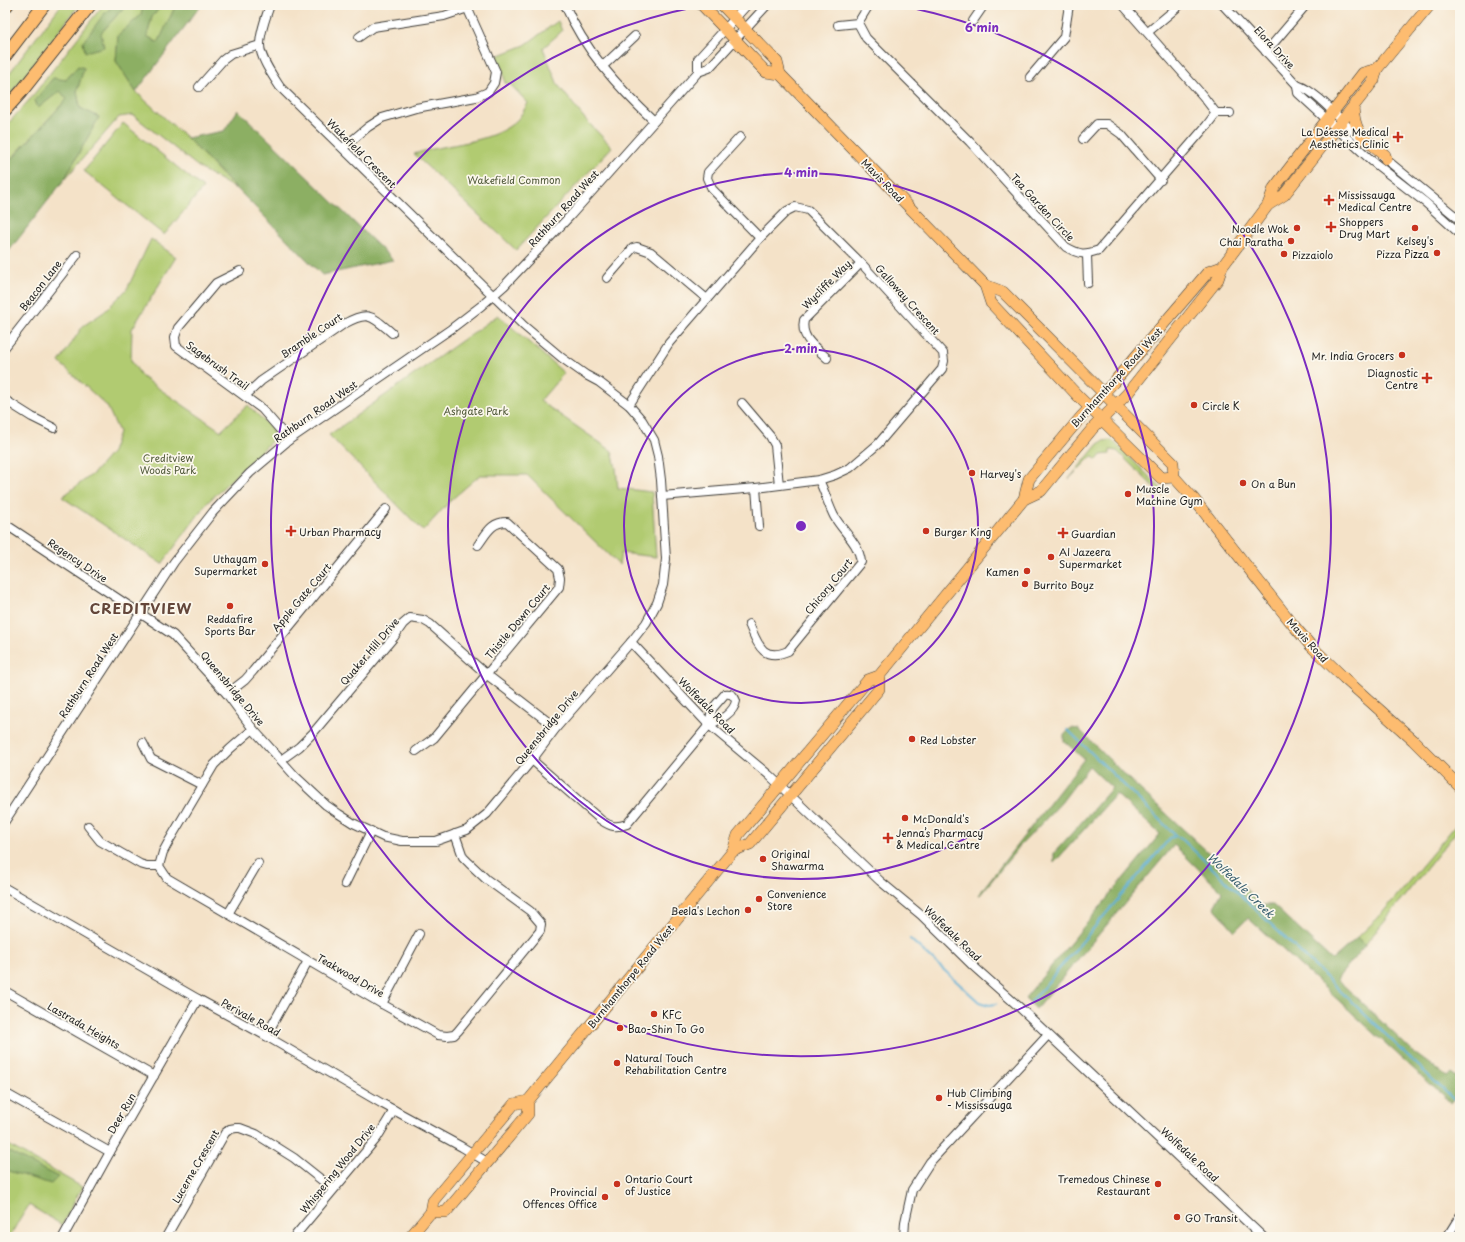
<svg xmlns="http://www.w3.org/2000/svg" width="1465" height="1242" font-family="'Playpen Sans',sans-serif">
<rect width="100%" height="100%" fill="#fbf7ec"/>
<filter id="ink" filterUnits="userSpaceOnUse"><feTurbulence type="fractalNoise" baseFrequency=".025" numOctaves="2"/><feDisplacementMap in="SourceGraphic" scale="8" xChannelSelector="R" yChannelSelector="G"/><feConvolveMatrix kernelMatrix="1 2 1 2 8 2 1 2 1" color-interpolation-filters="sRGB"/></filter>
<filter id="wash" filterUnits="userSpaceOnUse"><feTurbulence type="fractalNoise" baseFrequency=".012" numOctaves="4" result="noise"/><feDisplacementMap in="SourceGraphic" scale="16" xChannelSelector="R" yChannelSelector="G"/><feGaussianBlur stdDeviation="0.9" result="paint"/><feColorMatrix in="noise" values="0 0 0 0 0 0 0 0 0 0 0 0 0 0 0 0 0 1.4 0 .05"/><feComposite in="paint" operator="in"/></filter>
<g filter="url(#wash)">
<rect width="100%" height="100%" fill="#f4e2c8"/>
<g fill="#b1cb71" stroke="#667446">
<path d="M 61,5 L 79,5 L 5,101 L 5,79 Z"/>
<path d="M 103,5 L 115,5 L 104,14 L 101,33 L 126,5 L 143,5 L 142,15 L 118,35 L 116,61 L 136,92 L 187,138 L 236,189 L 201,169 L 133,115 L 119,117 L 64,180 L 99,117 L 80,108 L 77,91 L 84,68 L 78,66 L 66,80 L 35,100 L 38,108 L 60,90 L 67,99 L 12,158 L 5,155 L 5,127 L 31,98 Z"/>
<path d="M 162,5 L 181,5 L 174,9 L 159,43 L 147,36 L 152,17 Z"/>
<path d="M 558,21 L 562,31 L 543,48 L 558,85 L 585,119 L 612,147 L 516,250 L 414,154 C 446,143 494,144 518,119 C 522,114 525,108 528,103 L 510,84 L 505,83 L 503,70 L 497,56 L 525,45 Z"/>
<path d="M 123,123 L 203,188 L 164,235 L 84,171 Z"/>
<path d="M 151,239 L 176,257 L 132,329 L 131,360 L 142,377 L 221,431 L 248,405 L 278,435 L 207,503 L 162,564 L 62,497 L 94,473 L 112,452 L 119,432 L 107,406 L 59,362 L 83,326 L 104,312 L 127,289 Z"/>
<path d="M 498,315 L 564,373 L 540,401 L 612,451 L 616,468 L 618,488 L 652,492 L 656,557 L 621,553 L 619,565 L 527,475 L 480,475 L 451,500 L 423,531 L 329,435 Z"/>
<path d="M 1109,440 L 1113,441 L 1165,492 L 1163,495 L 1158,495 L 1160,493 L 1117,451 L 1110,450 L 1110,454 L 1101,455 L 1097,460 L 1092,456 L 1069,479 L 1098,444 L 1103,441 Z"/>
<path d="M 1460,820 L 1460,827 L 1365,945 L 1358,937 L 1378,918 Z"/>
<path d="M 5,1143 L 82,1187 L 62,1225 L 29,1205 L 9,1237 L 5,1237 Z"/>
</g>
<g fill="#8caf63" stroke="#546640">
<path d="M 114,5 L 126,5 L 101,33 L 104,47 L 85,52 L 83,42 L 104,14 Z"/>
<path d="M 143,5 L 162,5 L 152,17 L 147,36 L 158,43 L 174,9 L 181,5 L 201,5 L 136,92 L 116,61 L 118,35 L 141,15 Z"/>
<path d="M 78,66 L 84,68 L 77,91 L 80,108 L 99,117 L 64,180 L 5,256 L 5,155 L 13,158 L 67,99 L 60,91 L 38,108 L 35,100 L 53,78 L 66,80 Z"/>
<path d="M 238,110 L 393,260 L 322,275 L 187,138 L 224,131 Z"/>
<path d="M 1071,728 L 1079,729 L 1130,780 L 1237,879 L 1260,905 L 1273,905 L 1332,960 L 1358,937 L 1365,945 L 1337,979 L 1413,1052 L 1447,1077 L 1451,1073 L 1458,1078 L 1460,1076 L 1460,1088 L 1451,1103 L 1248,918 L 1235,931 L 1214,907 L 1222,892 L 1174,845 L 1036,1009 L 1025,998 L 1160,834 L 1116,794 L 1054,863 L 1054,853 L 1112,788 L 1089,766 L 1061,803 L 1019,847 L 980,895 L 978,895 L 1084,759 L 1064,741 L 1064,735 Z"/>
<path d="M 5,1150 L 58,1177 L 51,1184 L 5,1170 Z"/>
</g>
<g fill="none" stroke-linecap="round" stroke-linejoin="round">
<g stroke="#59aed5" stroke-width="2">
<path d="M 1068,730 L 1176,836"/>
<path d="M 910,939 L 979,1002 L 989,1005 L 996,1004"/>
<path d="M 1031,1002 L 1170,838 L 1176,836 L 1183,840 L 1454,1100"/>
</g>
</g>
</g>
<g filter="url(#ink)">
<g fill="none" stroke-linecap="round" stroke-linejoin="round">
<g stroke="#3c3a36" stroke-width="10">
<g id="minor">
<path d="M 565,5 C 584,50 619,88 654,121"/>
<path d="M 869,5 L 858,23 L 866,38 L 970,142 L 1066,247 C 1080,255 1084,255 1099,250 L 1207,125 L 1216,113"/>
<path d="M 1123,5 L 1203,96 L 1216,113"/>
<path d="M 1223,5 L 1297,85 C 1319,92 1344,125 1362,140"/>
<path d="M 973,21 L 984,5"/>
<path d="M 838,25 L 858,23"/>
<path d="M 1148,32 L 1180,5"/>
<path d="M 359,37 L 373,27 L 444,16 L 468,8"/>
<path d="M 1266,52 L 1306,5"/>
<path d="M 603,66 L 635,36"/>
<path d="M 698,72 L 698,59 L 747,5"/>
<path d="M 1030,77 L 1064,37 L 1069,5"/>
<path d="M 1297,85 L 1298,93 L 1372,161 L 1426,203 L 1460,234"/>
<path d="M 199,87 L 223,60 L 231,54 L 260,45"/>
<path d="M 1216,113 L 1230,113"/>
<path d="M 740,137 L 708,172 L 707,178 L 712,189 L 760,238"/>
<path d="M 1083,139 L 1097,124 L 1107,124 L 1121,134 L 1161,180"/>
<path d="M 343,148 L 368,127 L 382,118 L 416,108 L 476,97 L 488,92 L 494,83 L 496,72 L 466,5"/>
<path d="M 1382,156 L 1460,220"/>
<path d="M 1087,255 L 1088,283"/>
<path d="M 240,271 L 216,283 L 178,328 L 175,337 L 176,346 L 262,409 L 289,440"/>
<path d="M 607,278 L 633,248 L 637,247 L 651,252 L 707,299"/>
<path d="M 5,347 L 77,255"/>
<path d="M 827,358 C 815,347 800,338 804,320 L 861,263"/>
<path d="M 245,396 L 261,381 L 344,324 C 369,310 372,316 392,333"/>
<path d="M 5,400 L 32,417 L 54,428"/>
<path d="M 742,403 L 770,436 L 775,445 L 779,485"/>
<path d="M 629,405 L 669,343 L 760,238 L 787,211 L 795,207 L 808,210 L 861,263 L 943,353 L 944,361 L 942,369 L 878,444 L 850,468 L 835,475 L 819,480 L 756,488 L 662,496"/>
<path d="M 756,488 L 759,526"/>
<path d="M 5,524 L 173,635 L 227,694 L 253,729 L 296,777 L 326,805 L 339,814 L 353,823 L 383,837 L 402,841 L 436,841 L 467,830 L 487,814 L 532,760 L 556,728 L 631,642 L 646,623 L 651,614 L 657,603 L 663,585 L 666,559 L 661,480 L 658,456 L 654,440 L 642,420 L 629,405 L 599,382 L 586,375 L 562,358 L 524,326 L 280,87 C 273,76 260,58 260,45 C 260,32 266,17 270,5"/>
<path d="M 749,624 C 758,644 762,662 788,651 L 861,562 C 859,543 843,532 834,516 C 828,504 825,492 819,480"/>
<path d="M 631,642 L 709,725 L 769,775 L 880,881 L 921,915 L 972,965 L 1018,1006 L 1263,1237"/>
<path d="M 227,694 L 245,680 L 253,671 L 386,509"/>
<path d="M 253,729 L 230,749 L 214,765 L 169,841 L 163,852 L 159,866 L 167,878 L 382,1004 L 438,1035 L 447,1036 L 454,1035 L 458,1031 L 540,931 L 541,924 L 530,911 L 486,879 L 469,863 L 463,857 L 455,834"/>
<path d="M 143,743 L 151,759 L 202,785"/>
<path d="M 416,751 L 434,738 L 559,587 L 560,578 L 558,569 L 507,522 C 491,522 487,533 478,545"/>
<path d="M 281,760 L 299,747 L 313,733 L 394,637 L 403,624 L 410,618 L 423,620 L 430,624 L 486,674 L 556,728"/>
<path d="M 532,760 L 601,820 C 611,827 616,828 627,824 L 709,725 C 720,720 734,713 736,701 C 734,695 731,693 725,694 L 712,709 L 709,725"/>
<path d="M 5,821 L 174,562 L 213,512 L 250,473 L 289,440 L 451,329 L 481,306 L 504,286 L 571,215 L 698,72 L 709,68 L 767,5"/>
<path d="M 88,826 L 100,841 L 140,864 L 147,866 L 159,866"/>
<path d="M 345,884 L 371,831"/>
<path d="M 5,888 L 198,999 L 266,1036 L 381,1103 L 462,1147 L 487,1162"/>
<path d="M 228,914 L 258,863"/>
<path d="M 5,991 L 154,1076"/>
<path d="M 382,1004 L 419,934"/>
<path d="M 266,1036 L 308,961"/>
<path d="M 5,1093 L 110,1152"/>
<path d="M 63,1237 L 110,1152 L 198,999"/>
<path d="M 166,1237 L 225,1133 L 230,1129 L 236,1128 L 240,1128 L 256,1134 L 294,1158 L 333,1189"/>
<path d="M 294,1237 L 377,1138 L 394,1110"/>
<path d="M 904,1237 L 905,1222 L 912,1190 L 930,1162 L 1048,1035"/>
<path d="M 1447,1237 L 1460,1216"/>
</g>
</g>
<g stroke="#3c3a36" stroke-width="12">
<g id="major">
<path d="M 702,5 L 766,72 L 780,74"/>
<path d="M 722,5 L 777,62 L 780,74 L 985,285 L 1003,292 L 1173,463 L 1174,477 L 1193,498 L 1294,626 L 1311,646 L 1344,678 L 1413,740 L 1460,787"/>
<path d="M 1353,107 C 1355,136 1364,137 1385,155 L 1386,159"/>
<path d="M 1268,205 L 1284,195 L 1374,80 L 1377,69 L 1430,5"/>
<path d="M 985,285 L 991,303 L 1078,396 L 1161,478 L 1174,477"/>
<path d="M 1024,499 L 1029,479 L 1081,417 L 1114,382 L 1208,272 L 1222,267"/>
<path d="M 733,851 L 750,844 L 879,689 L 879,676"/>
<path d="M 431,1212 L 446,1212 L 528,1114 L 528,1101 L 733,851 L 738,835 L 868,680 L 879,676 L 1024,499 L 1041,491 L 1093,428 L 1127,394 L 1218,279 L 1222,267 L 1268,205 L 1274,188 L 1363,73 L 1377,69"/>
<path d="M 410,1237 L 431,1212 L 433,1201 L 514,1104 L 528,1101"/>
</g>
</g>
<g stroke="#3c3a36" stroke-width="14">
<g id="highway">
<path d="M 5,7 L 7,5"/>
<path d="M 5,56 L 44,5"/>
<path d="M 5,110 L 21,92 L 90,5"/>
</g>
</g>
<use href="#minor" stroke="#fff" stroke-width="8"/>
<use href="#major" stroke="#fdbc6f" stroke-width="11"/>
<use href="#highway" stroke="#fdbc6f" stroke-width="12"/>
</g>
</g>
<g fill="none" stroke="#7b2cbf" stroke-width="2">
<circle cx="801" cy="526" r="177"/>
<circle cx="801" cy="526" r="353"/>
<path d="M902 6A530 530 0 1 1 700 6"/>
</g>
<g fill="#c8321e" stroke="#fbf7ec" stroke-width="1.5">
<path d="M1396 131h4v4h4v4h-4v4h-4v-4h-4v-4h4z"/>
<path d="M1327 194h4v4h4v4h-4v4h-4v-4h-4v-4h4z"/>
<path d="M1329 221h4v4h4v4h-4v4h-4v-4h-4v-4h4z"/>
<circle cx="1297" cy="228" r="4"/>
<circle cx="1415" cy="228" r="4"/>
<circle cx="1291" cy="241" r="4"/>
<circle cx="1437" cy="253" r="4"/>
<circle cx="1284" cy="254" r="4"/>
<circle cx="1402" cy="355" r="4"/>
<path d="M1425 372h4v4h4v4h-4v4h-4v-4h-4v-4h4z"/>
<circle cx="1194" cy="405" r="4"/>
<circle cx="972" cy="473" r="4"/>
<circle cx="1243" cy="483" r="4"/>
<circle cx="1128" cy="494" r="4"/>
<path d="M289 525h4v4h4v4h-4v4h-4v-4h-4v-4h4z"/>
<circle cx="926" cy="531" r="4"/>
<path d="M1061 527h4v4h4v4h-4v4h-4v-4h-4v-4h4z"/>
<circle cx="1051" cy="557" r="4"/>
<circle cx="265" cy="564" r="4"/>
<circle cx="1027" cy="571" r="4"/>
<circle cx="1025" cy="584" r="4"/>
<circle cx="230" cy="606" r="4"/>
<circle cx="912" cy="739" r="4"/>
<circle cx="905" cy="818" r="4"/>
<path d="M886 832h4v4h4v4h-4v4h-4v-4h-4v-4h4z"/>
<circle cx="763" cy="859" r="4"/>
<circle cx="759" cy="899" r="4"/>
<circle cx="748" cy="910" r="4"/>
<circle cx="654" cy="1014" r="4"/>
<circle cx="620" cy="1028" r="4"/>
<circle cx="617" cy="1063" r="4"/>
<circle cx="939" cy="1098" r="4"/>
<circle cx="617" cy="1184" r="4"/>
<circle cx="1158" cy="1184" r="4"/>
<circle cx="605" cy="1197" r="4"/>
<circle cx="1177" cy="1217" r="4"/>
</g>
<g text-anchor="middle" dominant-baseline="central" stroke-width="3.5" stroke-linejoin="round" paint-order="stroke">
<g font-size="10" fill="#1c1c1c" stroke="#fbf7ec">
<text transform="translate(1275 47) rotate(47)">Elora Drive</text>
<text transform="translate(362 153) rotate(45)">Wakefield Crescent</text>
<text transform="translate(883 180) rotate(46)">Mavis Road</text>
<text transform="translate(1043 207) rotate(47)">Tea Garden Circle</text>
<text transform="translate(563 208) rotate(-48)">Rathburn Road West</text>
<text transform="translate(826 284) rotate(-45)">Wycliffe Way</text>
<text transform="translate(40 285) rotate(-52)">Beacon Lane</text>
<text transform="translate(908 299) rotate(48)">Galloway Crescent</text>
<text transform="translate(311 335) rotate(-34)">Bramble Court</text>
<text transform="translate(218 365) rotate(36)">Sagebrush Trail</text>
<text transform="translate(1116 377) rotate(-48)">Burnhamthorpe Road West</text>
<text transform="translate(315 411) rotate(-35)">Rathburn Road West</text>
<text transform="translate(78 560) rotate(34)">Regency Drive</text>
<text transform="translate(828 586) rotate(-51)">Chicory Court</text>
<text transform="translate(301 597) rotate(-50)">Apple Gate Court</text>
<text transform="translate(517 621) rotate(-50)">Thistle Down Court</text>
<text transform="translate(1308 640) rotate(48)">Mavis Road</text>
<text transform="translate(369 651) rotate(-50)">Quaker Hill Drive</text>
<text transform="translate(88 675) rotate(-57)">Rathburn Road West</text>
<text transform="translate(233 688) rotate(50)">Queensbridge Drive</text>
<text transform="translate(707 705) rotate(45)">Wolfedale Road</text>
<text transform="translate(546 727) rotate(-51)">Queensbridge Drive</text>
<text transform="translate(953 933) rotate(44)">Wolfedale Road</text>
<text transform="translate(351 975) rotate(30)">Teakwood Drive</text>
<text transform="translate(630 976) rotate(-51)">Burnhamthorpe Road West</text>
<text transform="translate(251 1017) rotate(29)">Perivale Road</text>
<text transform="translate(84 1025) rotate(30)">Lastrada Heights</text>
<text transform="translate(121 1113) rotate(-60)">Deer Run</text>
<text transform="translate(1190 1154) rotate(43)">Wolfedale Road</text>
<text transform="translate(195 1166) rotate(-60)">Lucerne Crescent</text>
<text transform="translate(337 1168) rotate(-51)">Whispering Wood Drive</text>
</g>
<g font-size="10" fill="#1c1c1c" stroke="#fbf7ec" text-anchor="start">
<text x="1389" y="131" text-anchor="end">La Déesse Medical<tspan x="1389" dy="12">Aesthetics Clinic</tspan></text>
<text x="1338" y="194">Mississauga<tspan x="1338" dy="12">Medical Centre</tspan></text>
<text x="1339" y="221">Shoppers<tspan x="1339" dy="12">Drug Mart</tspan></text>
<text x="1289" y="228" text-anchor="end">Noodle Wok</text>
<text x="1415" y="240" text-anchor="middle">Kelsey's</text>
<text x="1283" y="241" text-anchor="end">Chai Paratha</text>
<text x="1429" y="253" text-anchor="end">Pizza Pizza</text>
<text x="1292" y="254">Pizzaiolo</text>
<text x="1394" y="355" text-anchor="end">Mr. India Grocers</text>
<text x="1418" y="372" text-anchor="end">Diagnostic<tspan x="1418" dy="12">Centre</tspan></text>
<text x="1202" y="405">Circle K</text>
<text x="980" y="473">Harvey's</text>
<text x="1251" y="483">On a Bun</text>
<text x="1136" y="488">Muscle<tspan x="1136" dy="12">Machine Gym</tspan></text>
<text x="299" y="531">Urban Pharmacy</text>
<text x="934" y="531">Burger King</text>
<text x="1071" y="533">Guardian</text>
<text x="1059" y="551">Al Jazeera<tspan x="1059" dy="12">Supermarket</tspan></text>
<text x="257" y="558" text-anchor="end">Uthayam<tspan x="257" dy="12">Supermarket</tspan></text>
<text x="1019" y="571" text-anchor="end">Kamen</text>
<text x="1033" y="584">Burrito Boyz</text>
<text x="230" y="618" text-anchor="middle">Reddafire<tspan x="230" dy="12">Sports Bar</tspan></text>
<text x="920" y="739">Red Lobster</text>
<text x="913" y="818">McDonald's</text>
<text x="896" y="832">Jenna’s Pharmacy<tspan x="896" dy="12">&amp; Medical Centre</tspan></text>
<text x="771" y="853">Original<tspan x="771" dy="12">Shawarma</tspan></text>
<text x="767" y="893">Convenience<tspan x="767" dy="12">Store</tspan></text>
<text x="740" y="910" text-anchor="end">Beela's Lechon</text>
<text x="662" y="1014">KFC</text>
<text x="628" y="1028">Bao-Shin To Go</text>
<text x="625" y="1057">Natural Touch<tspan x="625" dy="12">Rehabilitation Centre</tspan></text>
<text x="947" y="1092">Hub Climbing<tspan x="947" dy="12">- Mississauga</tspan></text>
<text x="625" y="1178">Ontario Court<tspan x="625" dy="12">of Justice</tspan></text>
<text x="1150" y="1178" text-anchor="end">Tremedous Chinese<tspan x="1150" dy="12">Restaurant</tspan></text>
<text x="597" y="1191" text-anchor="end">Provincial<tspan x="597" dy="12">Offences Office</tspan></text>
<text x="1185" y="1217">GO Transit</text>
</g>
<g font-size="10" fill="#50593a" stroke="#fbf7ec">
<text x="514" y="179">Wakefield Common</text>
<text x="476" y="410">Ashgate Park</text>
<text x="168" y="457">Creditview<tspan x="168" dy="12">Woods Park</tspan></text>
</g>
<g font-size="11" font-style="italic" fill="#375e6f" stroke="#fbf7ec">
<text transform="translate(1241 885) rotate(44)">Wolfedale Creek</text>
</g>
<g font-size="14" font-weight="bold" letter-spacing="1" fill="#63463a" stroke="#fbf7ec">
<text x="141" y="608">CREDITVIEW</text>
</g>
</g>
<circle cx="801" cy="526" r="6" fill="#7b2cbf" stroke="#fbf7ec" stroke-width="2"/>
<g font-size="12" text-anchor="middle" font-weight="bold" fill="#7b2cbf" stroke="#fbf7ec" stroke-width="3.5" stroke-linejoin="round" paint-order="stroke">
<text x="982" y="32">6 min</text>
<text x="801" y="177">4 min</text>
<text x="801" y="353">2 min</text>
</g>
<rect width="1465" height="1242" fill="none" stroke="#fbf7ec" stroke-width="20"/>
</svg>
